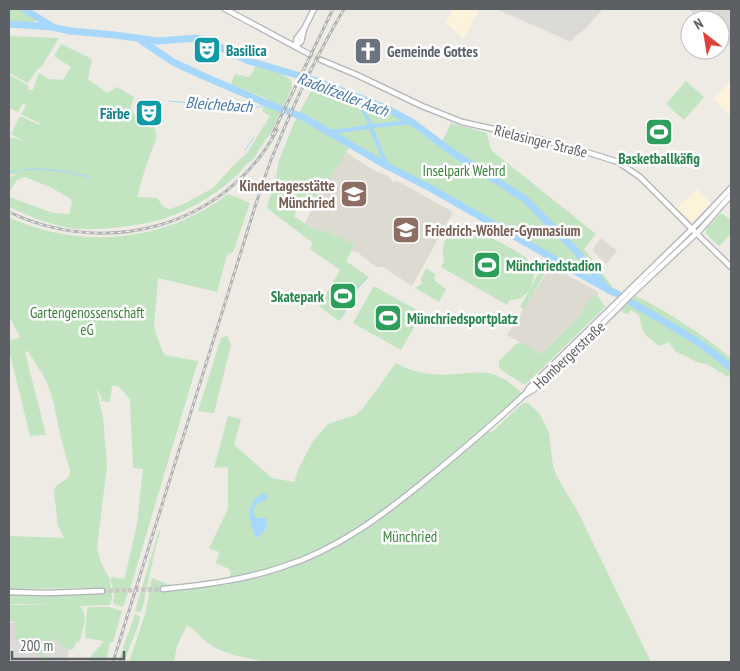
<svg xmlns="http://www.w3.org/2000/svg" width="740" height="671" font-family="'PT Sans Narrow',sans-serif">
<rect width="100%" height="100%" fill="#edebe4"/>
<g fill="#fcf3da">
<path d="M 453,9 L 479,9 L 464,39 L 446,23 Z"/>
<path d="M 731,81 L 731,116 L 713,99 Z"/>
<path d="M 697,189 L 707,199 L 710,204 L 694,220 L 691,221 L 677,208 Z"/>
</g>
<g fill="#dcdad6">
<path d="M 496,9 L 603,9 L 584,30 L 574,37 L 571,42 Z"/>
<path d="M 689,9 L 731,9 L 731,47 L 720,37 L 720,20 L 701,20 Z"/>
<path d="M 42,622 L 69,650 L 67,662 L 9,662 L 9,623 Z"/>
</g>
<g fill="#dddad2">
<path d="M 346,152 L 371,169 L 388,176 L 394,183 L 396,180 L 453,212 L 412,286 L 383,267 L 376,267 L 357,252 L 352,251 L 354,245 L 325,229 L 322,233 L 305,223 L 315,203 Z"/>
<path d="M 601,238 L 617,251 L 606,264 L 592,250 Z"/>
<path d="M 551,266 L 598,292 L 598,296 L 587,313 L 562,332 L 541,354 L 507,335 Z"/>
</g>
<g fill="#c2e4c1">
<path d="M 9,9 L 22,9 L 36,21 L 15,26 L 9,24 Z"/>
<path d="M 9,36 L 10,36 L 59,38 L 42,66 L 37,70 L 28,83 L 9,73 Z"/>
<path d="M 61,44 L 92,59 L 88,79 L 107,93 L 117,87 L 134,97 L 130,109 L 146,127 L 154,127 L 157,136 L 145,169 L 137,197 L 157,198 L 164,207 L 170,209 L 184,204 L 213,188 L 233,166 L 247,153 L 270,116 L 262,111 L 267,99 L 231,84 L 235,74 L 248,77 L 251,75 L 256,65 L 279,72 L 291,80 L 292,87 L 280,115 L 271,132 L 257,153 C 255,159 252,160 247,164 C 243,167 241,172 237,175 C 234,178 231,180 228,183 C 192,212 159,224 112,228 C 99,229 84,230 70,228 C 48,224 29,216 9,207 L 9,197 L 53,213 L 69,214 L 72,203 L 71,199 L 50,187 L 25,177 L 17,180 L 9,192 L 9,177 L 13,176 L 16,174 L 9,175 L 9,139 L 12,137 L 24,141 L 11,134 L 20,116 L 39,125 L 40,122 L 39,123 L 21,114 L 26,105 L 23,103 L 18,112 L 9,108 L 9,75 L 28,85 L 28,90 L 33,90 L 39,73 L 49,79 L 63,80 L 71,67 L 54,56 Z"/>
<path d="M 317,81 L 388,109 L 412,122 L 441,144 L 451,123 L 487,133 L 491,150 L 596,234 L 584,249 L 618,294 L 608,290 L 432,189 L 387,166 L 351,144 L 315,203 L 302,196 L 294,217 L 322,233 L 324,229 L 355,245 L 346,261 L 369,277 L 358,289 L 342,318 L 339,321 L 319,306 L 340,270 L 310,249 L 313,243 L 267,208 L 276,176 L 279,160 L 294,123 L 313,87 Z"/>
<path d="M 686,81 L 704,97 L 684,120 L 666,104 Z"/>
<path d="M 653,117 L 671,133 L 661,144 L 644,128 Z"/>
<path d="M 228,194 L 250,203 L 233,252 L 227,255 L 217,292 L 158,278 L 154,327 L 156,334 L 164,355 L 198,361 L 133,579 L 123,607 L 114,604 L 113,602 L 114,596 L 113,589 L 110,579 L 113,577 L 124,579 L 125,577 L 137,524 L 143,469 L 133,468 L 130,399 L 118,386 L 112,386 L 110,402 L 101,401 L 101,397 L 96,388 L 98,395 L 103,418 L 107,466 L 97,548 L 101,562 L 109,578 L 111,588 L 112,598 L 110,605 L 79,606 C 90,613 82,632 79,643 L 77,641 L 73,649 L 69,650 L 51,638 C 47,643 46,649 43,655 L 49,658 L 53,662 L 39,662 L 40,639 L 15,640 L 15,622 L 10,621 L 9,624 L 9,605 L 60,605 L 9,604 L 9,595 L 30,595 L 31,596 L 34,596 L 102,594 L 102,588 L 9,589 L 9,536 L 64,538 L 58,526 L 54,491 L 56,486 L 68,478 L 70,471 L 60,434 L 53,400 L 46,380 L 28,351 L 25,352 L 46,435 L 30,436 L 9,350 L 9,341 L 20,337 L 9,316 L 9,217 C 22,224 37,228 52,232 C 113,246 179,232 228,194 Z"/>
<path d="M 721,213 L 731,220 L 731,234 L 719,246 L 706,234 L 706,229 Z"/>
<path d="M 468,228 L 474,228 C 484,234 495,240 505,245 C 526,257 541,262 530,290 L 540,270 L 545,273 L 524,309 L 520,307 L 529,291 L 521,298 L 509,301 L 507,305 L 441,267 C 446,258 443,260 443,251 C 443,236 455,230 468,228 Z"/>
<path d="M 426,268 L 436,275 L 434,278 L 435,281 L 446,289 L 439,302 L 415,288 L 422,284 L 421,279 Z"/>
<path d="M 374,286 L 422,313 L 401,350 L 353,323 Z"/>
<path d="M 598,296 L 605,307 L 527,383 L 525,385 L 501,370 L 499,366 L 499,361 L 515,345 L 521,342 L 541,354 L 580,315 L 592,297 Z"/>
<path d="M 636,296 C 670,313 702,334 731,358 L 731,373 L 728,377 L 707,364 L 699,363 L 675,351 L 669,342 L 659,346 C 643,333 643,334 639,315 L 631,310 L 628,314 L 624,313 L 621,310 Z"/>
<path d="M 227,336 L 231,345 L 214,413 L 198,411 L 221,338 Z"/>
<path d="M 396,363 C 415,374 435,376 457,374 C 467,373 478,371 488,373 C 503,376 513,385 524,395 L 483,433 L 493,431 L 523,403 L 528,403 L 540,414 L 549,433 L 553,466 L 557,477 L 577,510 L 651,662 L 269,662 C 251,659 224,655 208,643 C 201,638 195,630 187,625 L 177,646 L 174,662 L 129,662 L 145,615 L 152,578 L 170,585 L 165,586 L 164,589 L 166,592 L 220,585 L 228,585 L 231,571 L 227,568 L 216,563 L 219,552 L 209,548 L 228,509 L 228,467 L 214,468 L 228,416 L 241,419 L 234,445 L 272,478 L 294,482 L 299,468 L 313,441 L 328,424 L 356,415 L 364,407 Z"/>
<path d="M 159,530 L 160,532 L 155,550 L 142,610 L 140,612 L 135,611 Z"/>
<path d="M 90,607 L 109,607 L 122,611 L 113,642 L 110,642 L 106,662 L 90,662 L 91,656 L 104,641 L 85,638 L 87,609 Z"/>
<path d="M 135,614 L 139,616 L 140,618 C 137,633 128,647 125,662 L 118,662 Z"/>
</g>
<path fill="#a7d7fa" d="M 263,493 L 268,496 L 265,501 C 257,502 255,505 253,513 L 256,518 L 266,518 C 269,528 263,533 256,538 C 249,521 244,504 263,493 Z"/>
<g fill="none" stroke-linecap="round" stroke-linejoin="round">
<g stroke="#a7d7fa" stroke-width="1">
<path d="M 169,101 L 199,104 L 260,107 L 268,104"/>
<path d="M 245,150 L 254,137"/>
<path d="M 21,170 L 40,169 L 61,171 L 89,177"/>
<path d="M 9,172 L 17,171"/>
<path d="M 342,316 L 358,287 L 366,278"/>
</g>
<g stroke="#a7d7fa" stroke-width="4">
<path d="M 357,96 L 370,124"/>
<path d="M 373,126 L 412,122"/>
<path d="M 371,128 L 387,166"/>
<path d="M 331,132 L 368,127"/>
</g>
<g stroke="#a7d7fa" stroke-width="7">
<path d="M 24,9 L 51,26"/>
<path d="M 9,24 L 52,27 L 70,31 L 115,35 L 157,41 L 197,38 L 207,41 L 249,61 L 317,81 L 388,109 L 412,122 L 452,152 L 525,199 L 576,251 L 608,290 L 618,294"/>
<path d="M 142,41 L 173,62 L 201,75 L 268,104 L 303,117 L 387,166 L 432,189 L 603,287"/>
<path d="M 629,301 C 664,322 702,341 731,368"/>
</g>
<g stroke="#c9c8c4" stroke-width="4.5" stroke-dasharray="4.5 2" stroke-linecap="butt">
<path d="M 309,54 L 321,60"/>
<path d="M 102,591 L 163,589"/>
</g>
<g stroke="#b0b3b8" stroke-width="7">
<g id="secondary">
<path d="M 225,9 L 309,54"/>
<path d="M 295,46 L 301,42 L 304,29 L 314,9"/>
<path d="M 295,46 L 297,38 L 303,30"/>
<path d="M 321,60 L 357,75 L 422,106 L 462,122 L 530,137 L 580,150 L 618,162 L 640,177 L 692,229 L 731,267"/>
<path d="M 525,394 L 530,387 L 697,224 L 731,188"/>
<path d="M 163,589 C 204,585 244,580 282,567 C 337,550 383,515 427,479 C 460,452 493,424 524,395 L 533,390 L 580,346 L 636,290 L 701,229 L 731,195"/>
<path d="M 9,592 L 48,593 L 102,591"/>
</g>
</g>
<use href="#secondary" stroke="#fff" stroke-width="4.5"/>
<g stroke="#b2b3b3" stroke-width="3">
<g id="rail">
<path d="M 272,135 L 333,9"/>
<path d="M 9,212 C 105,258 225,228 277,130"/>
<path d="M 113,662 L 254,210 C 261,189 267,168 276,148 C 295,101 318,53 344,9"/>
</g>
</g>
<use href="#rail" stroke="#fff" stroke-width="1" stroke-dasharray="4" stroke-linecap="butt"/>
</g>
<defs>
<g id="theatre-square" transform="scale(1.4375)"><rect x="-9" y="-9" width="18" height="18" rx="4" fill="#0f9aa8" stroke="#fff"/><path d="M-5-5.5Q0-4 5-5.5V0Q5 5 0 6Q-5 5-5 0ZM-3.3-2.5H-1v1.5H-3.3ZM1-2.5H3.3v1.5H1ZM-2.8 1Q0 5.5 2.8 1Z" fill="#fff"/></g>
<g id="church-square" transform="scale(1.4375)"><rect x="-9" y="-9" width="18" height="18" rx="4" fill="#6b7280" stroke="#fff"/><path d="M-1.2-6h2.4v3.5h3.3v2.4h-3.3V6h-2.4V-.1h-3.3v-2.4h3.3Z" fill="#fff"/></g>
<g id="stadium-square" transform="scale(1.4375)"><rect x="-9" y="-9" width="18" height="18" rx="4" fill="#2e9e5b" stroke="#fff"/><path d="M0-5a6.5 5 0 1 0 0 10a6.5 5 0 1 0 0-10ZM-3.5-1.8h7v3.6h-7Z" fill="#fff"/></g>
<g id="school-square" transform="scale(1.4375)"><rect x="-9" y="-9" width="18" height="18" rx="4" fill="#8d6e63" stroke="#fff"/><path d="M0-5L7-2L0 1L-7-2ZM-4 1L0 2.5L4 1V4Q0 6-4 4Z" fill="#fff"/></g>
</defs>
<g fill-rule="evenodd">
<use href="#theatre-square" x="207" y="50"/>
<use href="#church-square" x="368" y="51"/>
<use href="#theatre-square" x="149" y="113"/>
<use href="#stadium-square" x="659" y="132"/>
<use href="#school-square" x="354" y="194"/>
<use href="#school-square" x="406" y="230"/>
<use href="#stadium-square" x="487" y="265"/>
<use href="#stadium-square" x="343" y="296"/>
<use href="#stadium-square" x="388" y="318"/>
</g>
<g text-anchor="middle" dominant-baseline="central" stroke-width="5" stroke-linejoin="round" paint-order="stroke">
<g font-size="15" font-weight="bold" fill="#0d838f" stroke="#fff" text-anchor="start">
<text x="226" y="50">Basilica</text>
<text x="130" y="113" text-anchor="end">Färbe</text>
</g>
<g font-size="15" font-weight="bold" fill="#5b616d" stroke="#fff" text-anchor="start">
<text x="387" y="51">Gemeinde Gottes</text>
</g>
<g font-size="15" fill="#5c5f63" stroke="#fff">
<text transform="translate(541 141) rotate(14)">Rielasinger Straße</text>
<text transform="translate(569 355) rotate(-43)">Hombergerstraße</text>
</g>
<g font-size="15" font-weight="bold" fill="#27864d" stroke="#fff" text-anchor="start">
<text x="659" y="158" text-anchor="middle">Basketballkäfig</text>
<text x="506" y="265">Münchriedstadion</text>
<text x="324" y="296" text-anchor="end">Skatepark</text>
<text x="407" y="318">Münchriedsportplatz</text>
</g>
<g font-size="15" fill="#3a843c" stroke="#fff">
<text x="464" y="170">Inselpark Wehrd</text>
<text x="87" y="312">Gartengenossenschaft<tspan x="87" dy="17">eG</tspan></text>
<text x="410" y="536">Münchried</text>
</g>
<g font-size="15" font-weight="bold" fill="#785e54" stroke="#fff" text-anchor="end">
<text x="335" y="185">Kindertagesstätte<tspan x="335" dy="17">Münchried</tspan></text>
<text x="425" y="230" text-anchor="start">Friedrich-Wöhler-Gymnasium</text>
</g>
<g font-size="16" font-style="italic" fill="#4578ab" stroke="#fff">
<text transform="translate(343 94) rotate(21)">Radolfzeller Aach</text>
<text transform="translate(219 104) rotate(4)">Bleichebach</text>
</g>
</g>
<rect width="740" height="671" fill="none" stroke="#5c5f63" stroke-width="20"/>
<g transform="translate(705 35) rotate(329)"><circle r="24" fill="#ffffff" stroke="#bebfc1"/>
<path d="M0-4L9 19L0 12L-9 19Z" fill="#df4238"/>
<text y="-8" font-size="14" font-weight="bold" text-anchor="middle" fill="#5c5f63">N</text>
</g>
<path d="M12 651v8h112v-8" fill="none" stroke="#5c5f63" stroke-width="2.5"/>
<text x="20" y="651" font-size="15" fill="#5c5f63" stroke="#ffffff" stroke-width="4" paint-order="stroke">200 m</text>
</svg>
